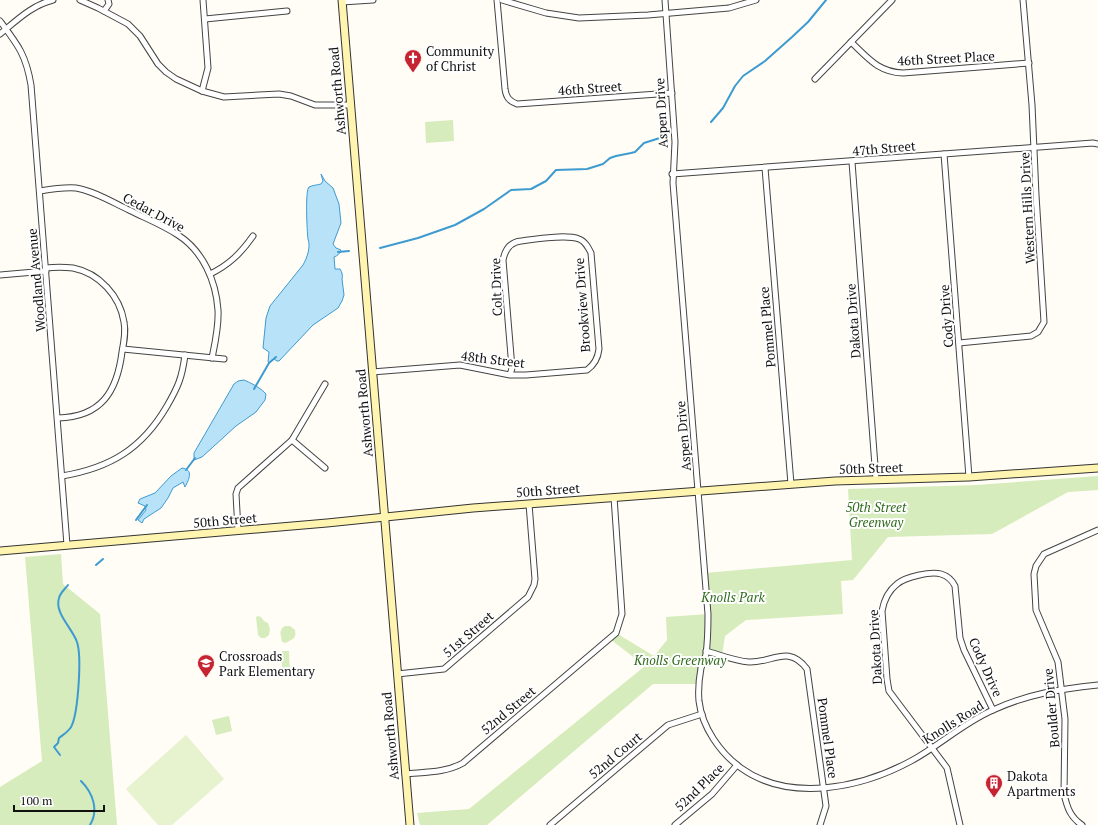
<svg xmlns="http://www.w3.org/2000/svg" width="1098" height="825" font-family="'PT Serif',serif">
<rect width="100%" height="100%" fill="#fffdf5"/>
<g fill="#d6ecbc">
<path d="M 453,120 L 454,141 L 426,143 L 425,122 Z"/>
<path d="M 1098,476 L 1098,490 L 1068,492 L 992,534 L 888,537 L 853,580 L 841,581 L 843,614 L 746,620 L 725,636 L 722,655 L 706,651 L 698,684 L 653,684 L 487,825 L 420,825 L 417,813 L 469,809 L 645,666 L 610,639 L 616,633 L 654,656 L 667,640 L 666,617 L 708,614 L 705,573 L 852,560 L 848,489 L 977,485 Z"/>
<path d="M 61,554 L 63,584 L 100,614 L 117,825 L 0,825 L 0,787 L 42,761 L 25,557 Z"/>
<path d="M 258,616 L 261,617 L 264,621 L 268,623 L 270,629 L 269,635 L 265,638 L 261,638 L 258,635 L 256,617 Z"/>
<path d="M 285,626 L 290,626 L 295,630 C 297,640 291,639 286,643 L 282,642 C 281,635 278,630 285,626 Z"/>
<path d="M 282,651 L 289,651 L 290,676 L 282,677 Z"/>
<path d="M 229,716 L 232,731 L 216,735 L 212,720 Z"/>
</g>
<path fill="#e7f2cf" d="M 186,735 L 224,779 L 172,825 L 158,825 L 126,789 Z"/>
<g fill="#b8e2f8" stroke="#3d9bd1">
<path d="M 321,174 L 325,181 L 333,188 L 339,204 L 341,223 L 333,244 L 336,248 L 341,250 C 340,254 337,256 334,257 L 335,269 L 340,269 C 342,272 343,276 342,279 L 344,295 L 342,301 L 338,308 L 313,325 L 279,361 L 277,361 L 274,359 L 269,363 L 268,362 L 269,352 L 263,348 L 266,318 L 270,306 L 303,265 C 307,258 311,247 308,239 C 307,232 305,190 309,187 C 313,185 318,185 321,184 L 323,181 Z"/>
<path d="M 244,380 C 251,383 261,388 266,394 L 265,400 L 256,412 L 236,426 L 202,457 L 194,460 L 194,453 L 234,384 L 238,381 Z"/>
<path d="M 182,468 C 194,470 189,479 185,487 L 183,482 L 173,488 L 168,498 L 161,508 L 144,519 L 142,523 L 138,520 L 146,510 L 145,506 L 138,503 L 140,499 L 155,493 L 171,476 Z"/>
</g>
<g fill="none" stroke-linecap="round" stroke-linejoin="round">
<g stroke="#3d9bd1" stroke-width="2">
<path d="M 711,122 L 723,108 L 735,86 L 743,76 L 765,61 L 792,37 L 808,22 L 826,0"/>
<path d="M 380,248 L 418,238 L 455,225 L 484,209 L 511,190 L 531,189 L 546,181 L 556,170 L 587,169 L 603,164 L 610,158 L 616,156 L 631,153 L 635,152 L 644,143 L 666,136"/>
<path d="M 338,252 L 349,251"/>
<path d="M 254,389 L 269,363 L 276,357"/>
<path d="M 186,470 L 195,458"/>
<path d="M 136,520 L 147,505"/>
<path d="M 96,565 L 103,559"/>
<path d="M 60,755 L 54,747 L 58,743 L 59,738 C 64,734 70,731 72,725 C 78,711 82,657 77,642 C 73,629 54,613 59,598 C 60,593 65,589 68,585"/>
<path d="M 81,781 C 93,793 99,810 90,825"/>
</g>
<g stroke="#444" stroke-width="7">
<g id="minor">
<path d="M 80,0 L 98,8 L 128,24 L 140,36 L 158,64 L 166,72 L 176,79 L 202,91 L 224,97 L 279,94 L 291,96 L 315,105 L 350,105"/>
<path d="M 497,0 L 505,89 C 506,97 509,101 517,104 L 672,93"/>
<path d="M 502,0 L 546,13 L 579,18 L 648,15 L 729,8 L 756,0"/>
<path d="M 665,0 L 675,142 L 673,183 L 708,614 C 708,628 708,640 706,654 C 705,659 703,663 701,668 C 699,679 698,690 699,701 C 702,727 720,753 741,768 C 790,803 861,788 911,761 C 939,746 963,723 993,710 C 1028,694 1060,689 1098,685"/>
<path d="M 342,2 L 373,0"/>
<path d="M 104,11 L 109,4 L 108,0"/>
<path d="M 205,19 L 287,11"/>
<path d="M 0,21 C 18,45 26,55 31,85 L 67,545"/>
<path d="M 0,34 C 16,21 32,5 53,0"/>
<path d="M 851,42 C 868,58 878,72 903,73 L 1029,63"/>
<path d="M 815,79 L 892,0"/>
<path d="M 202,91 L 208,68 L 203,0"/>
<path d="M 944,154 L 969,477"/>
<path d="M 852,162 L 876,479"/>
<path d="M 765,168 L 791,484"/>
<path d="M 672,174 L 1093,143 L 1098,144"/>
<path d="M 40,191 C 52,189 64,187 76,188 C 94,191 112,202 129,210 C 145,218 163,225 178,235 C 203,251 216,281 218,310 C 219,326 215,343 212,358"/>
<path d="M 46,268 C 55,267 64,267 73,268 C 99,273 120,296 124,322 C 126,332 124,342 122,352 C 117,392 101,417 58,418"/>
<path d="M 210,274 C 229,265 241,253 253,236"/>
<path d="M 0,275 L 46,271"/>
<path d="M 959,343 L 1031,336 L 1038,332 L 1044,322 L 1036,195 L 1032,105 L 1023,0"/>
<path d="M 123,349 L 224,359"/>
<path d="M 372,372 L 460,365 L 510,375 L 526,375 L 587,370 C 594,365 598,358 599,349 L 591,253 C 588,247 585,241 579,239 C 566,234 536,239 521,241 C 510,242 505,250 503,260 L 512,368 L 510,375"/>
<path d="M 292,440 L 325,468"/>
<path d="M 62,476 C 110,468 142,449 167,406 C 178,387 182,378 185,355"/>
<path d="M 238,530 L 236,494 L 238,488 L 292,440 L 325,384"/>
<path d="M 706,651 C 720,655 735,661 749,662 C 773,663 788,644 807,669 L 826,806 L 820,825"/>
<path d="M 397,674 L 444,669 L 528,597 L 534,585 L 535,579 L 529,504"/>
<path d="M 405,774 C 425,772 445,773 463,763 L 616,633 L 622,614 L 614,497"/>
<path d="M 550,825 L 668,725 L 702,714"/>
<path d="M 675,825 L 712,794 L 737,765"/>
<path d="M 960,825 L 947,768 L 889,691 L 887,679 L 882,611 C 884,600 888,591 897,584 C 905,577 931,571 941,574 C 948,576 952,580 955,586 L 960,638 L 964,650 L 993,710"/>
<path d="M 1082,825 C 1070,817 1067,807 1064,794 L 1065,719 L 1058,662 L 1036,610 L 1034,574 L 1036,566 L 1044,554 L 1098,530"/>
</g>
</g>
<g stroke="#333" stroke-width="9">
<g id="secondary">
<path d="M 342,0 L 410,825"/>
<path d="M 0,551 L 327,523 L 473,508 L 835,481 L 969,477 L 1098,468"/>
</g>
</g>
<use href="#minor" stroke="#fff" stroke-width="5"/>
<use href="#secondary" stroke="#fff4b0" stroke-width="7"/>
</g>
<defs>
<g id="church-pin" transform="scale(0.9)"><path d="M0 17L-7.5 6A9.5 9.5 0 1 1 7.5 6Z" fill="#c62431" stroke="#fff"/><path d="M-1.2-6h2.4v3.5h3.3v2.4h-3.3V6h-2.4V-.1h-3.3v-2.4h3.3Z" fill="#fff"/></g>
<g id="school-pin" transform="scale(0.9)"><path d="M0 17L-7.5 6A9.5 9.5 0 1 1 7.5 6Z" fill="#c62431" stroke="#fff"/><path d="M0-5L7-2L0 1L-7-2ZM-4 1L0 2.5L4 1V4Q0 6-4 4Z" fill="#fff"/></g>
<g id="building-pin" transform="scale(0.9)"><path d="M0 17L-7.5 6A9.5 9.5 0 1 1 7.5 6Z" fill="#c62431" stroke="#fff"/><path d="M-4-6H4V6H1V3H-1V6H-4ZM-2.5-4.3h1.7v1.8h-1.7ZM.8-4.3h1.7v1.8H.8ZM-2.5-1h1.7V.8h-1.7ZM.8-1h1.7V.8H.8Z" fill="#fff"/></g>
</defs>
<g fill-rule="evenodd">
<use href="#church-pin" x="413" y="58"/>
<use href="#school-pin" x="206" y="663"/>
<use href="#building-pin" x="994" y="783"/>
</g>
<g text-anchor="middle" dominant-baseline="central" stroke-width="4" stroke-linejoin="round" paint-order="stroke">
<g font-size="13" fill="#111" stroke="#fff" text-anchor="start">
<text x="426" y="51">Community<tspan x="426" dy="15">of Christ</tspan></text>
<text x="219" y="656">Crossroads<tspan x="219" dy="15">Park Elementary</tspan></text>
<text x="1007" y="776">Dakota<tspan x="1007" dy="15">Apartments</tspan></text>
</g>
<g font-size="13" fill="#111" stroke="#fff">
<text transform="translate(946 58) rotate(-3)">46th Street Place</text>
<text transform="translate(590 88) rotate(-4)">46th Street</text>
<text transform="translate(337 91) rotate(-95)">Ashworth Road</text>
<text transform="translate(661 113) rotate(-93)">Aspen Drive</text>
<text transform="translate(884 148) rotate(-5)">47th Street</text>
<text transform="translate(1027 208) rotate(-93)">Western Hills Drive</text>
<text transform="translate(154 212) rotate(28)">Cedar Drive</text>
<text transform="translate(36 280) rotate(-95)">Woodland Avenue</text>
<text transform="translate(496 287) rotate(-92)">Colt Drive</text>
<text transform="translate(582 305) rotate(-94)">Brookview Drive</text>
<text transform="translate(946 316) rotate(-94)">Cody Drive</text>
<text transform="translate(853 321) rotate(-94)">Dakota Drive</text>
<text transform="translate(767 327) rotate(-95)">Pommel Place</text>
<text transform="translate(493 359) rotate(7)">48th Street</text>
<text transform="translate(364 413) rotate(-95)">Ashworth Road</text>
<text transform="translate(683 436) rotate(-95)">Aspen Drive</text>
<text transform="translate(871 468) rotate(-2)">50th Street</text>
<text transform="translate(548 490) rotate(-4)">50th Street</text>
<text transform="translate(225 520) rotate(-5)">50th Street</text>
<text transform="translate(468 634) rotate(-41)">51st Street</text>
<text transform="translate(875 647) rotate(-93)">Dakota Drive</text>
<text transform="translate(986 667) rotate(66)">Cody Drive</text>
<text transform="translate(1051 708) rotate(-95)">Boulder Drive</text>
<text transform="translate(508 710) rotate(-40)">52nd Street</text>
<text transform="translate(953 722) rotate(-32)">Knolls Road</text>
<text transform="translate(390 736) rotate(-95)">Ashworth Road</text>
<text transform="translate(828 738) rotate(82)">Pommel Place</text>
<text transform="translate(615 755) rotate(-40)">52nd Court</text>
<text transform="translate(699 787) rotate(-44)">52nd Place</text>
</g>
<g font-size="13" font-style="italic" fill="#316c1e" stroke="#fff">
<text x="876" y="507">50th Street<tspan x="876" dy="15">Greenway</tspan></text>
<text x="733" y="597">Knolls Park</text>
<text x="680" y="660">Knolls Greenway</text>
</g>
</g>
<path d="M14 805v6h90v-6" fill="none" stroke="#111111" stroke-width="2"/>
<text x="20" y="805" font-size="12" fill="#111111" stroke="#ffffff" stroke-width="3" paint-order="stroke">100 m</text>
</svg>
